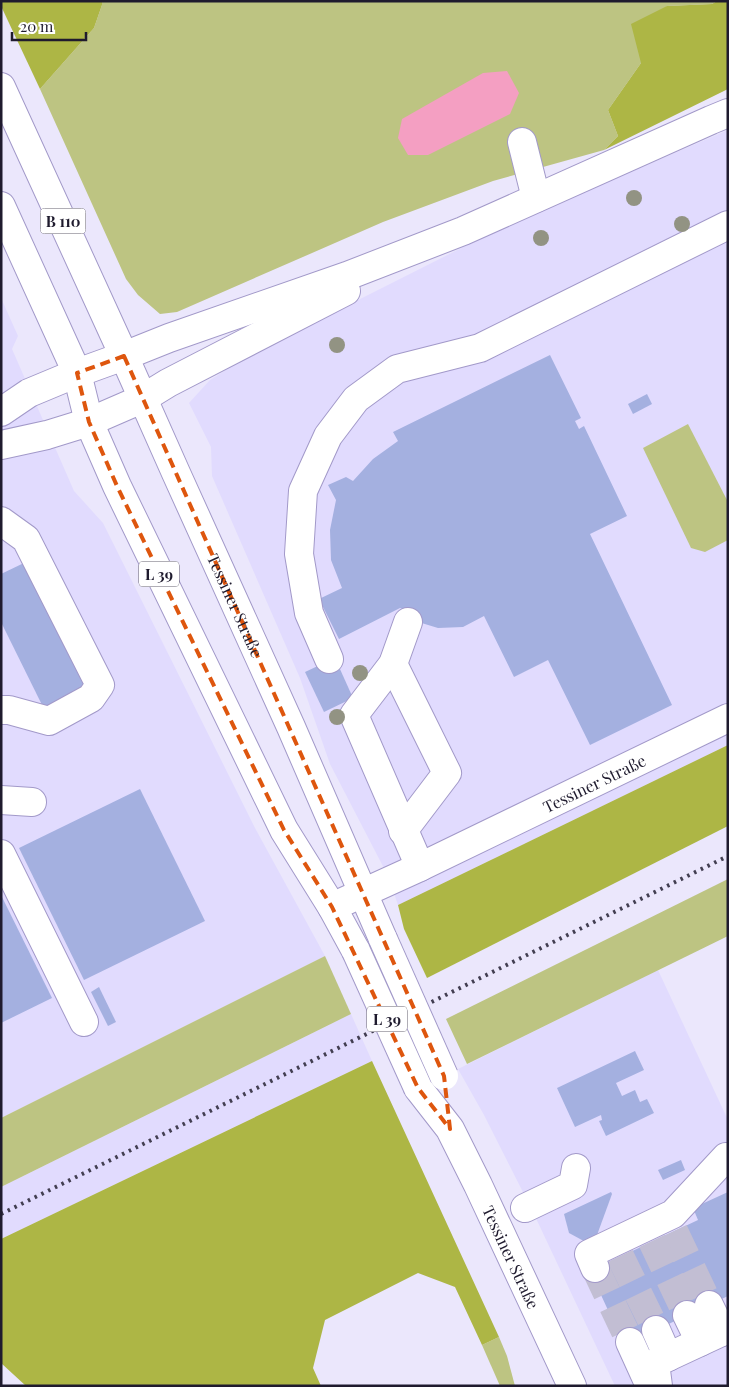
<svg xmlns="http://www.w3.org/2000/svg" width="729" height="1387" font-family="'Playfair Display',serif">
<rect width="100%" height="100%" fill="#ebe7fc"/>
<g fill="#e1dbfe">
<path d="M 728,130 L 728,745 L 398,905 L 388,876 L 330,764 L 300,678 L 212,476 L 211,447 L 189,403 L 210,380 L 251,354 L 505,226 Z"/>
<path d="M 1,298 L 18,336 L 12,349 L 74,491 L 103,523 L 255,828 L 325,956 L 1,1118 Z"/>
<path d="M 658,970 L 728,1120 L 728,1386 L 615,1386 L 533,1212 L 484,1115 L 458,1069 Z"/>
<path d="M 351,1014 L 372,1061 L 1,1239 L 1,1187 Z"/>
</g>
<g fill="#bdc482">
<path d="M 102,1 L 717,1 L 712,4 L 667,6 L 641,63 L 608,110 L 618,136 L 604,150 L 493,181 L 383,222 L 177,312 L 160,314 L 138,295 L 126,279 L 40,89 L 94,28 L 102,5 Z"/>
<path d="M 688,424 L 728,502 L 728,540 L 705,552 L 691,548 L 643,448 Z"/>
<path d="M 728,879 L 728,936 L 467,1064 L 446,1019 Z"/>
<path d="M 325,956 L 351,1014 L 1,1187 L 1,1118 Z"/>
<path d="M 499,1337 L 507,1356 L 515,1386 L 500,1386 L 482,1345 Z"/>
</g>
<g fill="#adb645">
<path d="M 1,1 L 102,1 L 102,5 L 94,28 L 40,89 L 1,6 Z"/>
<path d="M 717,1 L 728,1 L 728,89 L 604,150 L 618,136 L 608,110 L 641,63 L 631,24 L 667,6 L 712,4 Z"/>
<path d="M 728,745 L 728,826 L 427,978 L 404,929 L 398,905 Z"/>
<path d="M 372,1061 L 499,1337 L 482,1345 L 455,1287 L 418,1273 L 325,1320 L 313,1368 L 321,1386 L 26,1386 L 1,1363 L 1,1239 Z"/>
</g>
<path fill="#f49fc2" d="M 507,71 L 519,93 L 510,114 L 428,155 L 408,155 L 398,138 L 402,119 L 483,73 Z"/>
<g fill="#a4b0e0">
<path d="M 550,355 L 581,418 L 575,421 L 579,429 L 584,426 L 627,516 L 590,534 L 672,705 L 590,745 L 548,660 L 514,677 L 484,616 L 463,627 L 438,628 L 415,621 L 417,615 L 400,608 L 339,639 L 319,599 L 342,588 L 331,560 L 330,530 L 336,500 L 328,485 L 346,477 L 353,481 L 373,459 L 398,441 L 393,432 Z"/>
<path d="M 647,394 L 652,404 L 633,414 L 628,404 Z"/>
<path d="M 26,562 L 87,687 L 44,709 L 1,622 L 1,574 Z"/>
<path d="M 335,658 L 353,698 L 324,712 L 305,672 Z"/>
<path d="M 140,789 L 205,921 L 84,980 L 19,848 Z"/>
<path d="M 1,895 L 52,998 L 1,1023 Z"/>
<path d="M 99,987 L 116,1022 L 108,1026 L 91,992 Z"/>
<path d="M 635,1051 L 644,1070 L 616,1083 L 622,1096 L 635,1090 L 640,1102 L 647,1099 L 654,1113 L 606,1136 L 599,1121 L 602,1120 L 601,1115 L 575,1127 L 557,1088 Z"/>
<path d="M 681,1160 L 685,1170 L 663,1180 L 658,1170 Z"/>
<path d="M 611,1192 L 612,1194 L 593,1246 L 569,1233 L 564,1214 Z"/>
<path d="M 728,1192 L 728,1296 L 624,1345 L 590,1271 L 698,1220 L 693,1208 Z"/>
</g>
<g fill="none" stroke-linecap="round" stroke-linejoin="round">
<g stroke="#c2bed3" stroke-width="28" stroke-dasharray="28 14" stroke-linecap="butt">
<path d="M 674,1231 L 709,1305"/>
<path d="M 652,1241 L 687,1315"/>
<path d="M 620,1256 L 656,1330"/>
<path d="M 595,1268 L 630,1342"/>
</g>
<g stroke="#a299c9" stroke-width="30">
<g id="minor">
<path d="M 522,142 L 536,198"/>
<path d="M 1,412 L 29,393 L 77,373"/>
<path d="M 1,445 L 47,435 L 89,422"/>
<path d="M 1,521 L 26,539 L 100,685 L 91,698 L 49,721 L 9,710 L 1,710"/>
<path d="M 408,622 L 393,664 L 354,715 L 420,867"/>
<path d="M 329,659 L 309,613 L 299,554 L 303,491 L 328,436 L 356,399 L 397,369 L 480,348 L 728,225"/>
<path d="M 393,664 L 447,773 L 403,831"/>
<path d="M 1,800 L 32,802"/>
<path d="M 1,854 L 84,1022"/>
<path id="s1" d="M 332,907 L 420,867 L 728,718"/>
<path d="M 525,1208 L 573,1185 L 576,1168"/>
<path d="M 595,1268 L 589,1254 L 673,1214 L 726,1157"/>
<path d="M 709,1305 L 722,1332"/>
<path d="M 687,1315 L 700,1342"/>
<path d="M 656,1330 L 668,1357"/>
<path d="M 630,1342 L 650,1386"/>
<path d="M 658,1386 L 655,1363 L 728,1329"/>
</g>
</g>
<g stroke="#a299c9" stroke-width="30">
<g id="major">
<path id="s2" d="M 1,87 L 124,356 L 176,473 L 291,727 L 383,939"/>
<path d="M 1,206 L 77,373 L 89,422 L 117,486 L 284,830 L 332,907 L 356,951"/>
<path d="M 77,373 L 124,356"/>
<path d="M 89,422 L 142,399"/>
<path id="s3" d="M 418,1088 L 450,1129 L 478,1185 L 572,1386"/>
</g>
</g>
<g stroke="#a299c9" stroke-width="30">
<g id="highway">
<path d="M 124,356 L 169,338 L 347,276 L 463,231 L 711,120 L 728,113"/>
<path d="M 142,399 L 168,383 L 346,291"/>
</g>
</g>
<use href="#minor" stroke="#fff" stroke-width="28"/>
<use href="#major" stroke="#fff" stroke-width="28"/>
<use href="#highway" stroke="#fff" stroke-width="28"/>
<path stroke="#423e51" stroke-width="4" stroke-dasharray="2.5 5" stroke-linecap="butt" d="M 1,1214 L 728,856"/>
<g stroke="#a299c9" stroke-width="30" stroke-linecap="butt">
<g id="major-bridge">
<path d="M 383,939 L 444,1076"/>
<path d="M 356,951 L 418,1088"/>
</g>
</g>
<use href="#major-bridge" stroke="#fff" stroke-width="28"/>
</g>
<g fill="#929383">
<circle cx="634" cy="198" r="8"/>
<circle cx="682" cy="224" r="8"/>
<circle cx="541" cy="238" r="8"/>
<circle cx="337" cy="345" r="8"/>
<circle cx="360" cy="673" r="8"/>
<circle cx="337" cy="717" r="8"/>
</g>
<path fill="none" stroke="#de560e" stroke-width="4" stroke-dasharray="10 6" stroke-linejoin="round" d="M 124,356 L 444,1076 L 450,1129 L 418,1088 L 332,907 L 284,830 L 117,486 L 89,422 L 77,373 Z"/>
<g text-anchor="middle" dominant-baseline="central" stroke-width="4" stroke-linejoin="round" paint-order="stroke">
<g fill="#fff" stroke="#625f6d" stroke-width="1">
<rect x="40.5" y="208.5" width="45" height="25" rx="4"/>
<rect x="139" y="561.5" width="40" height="25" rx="4"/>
<rect x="367" y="1006.5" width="40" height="25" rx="4"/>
</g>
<g font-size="15" font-weight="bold" fill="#1f1b2e">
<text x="63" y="221">B 110</text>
<text x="159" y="574">L 39</text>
<text x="387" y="1019">L 39</text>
</g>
<g font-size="16" fill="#1f1b2e" stroke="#fff">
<text stroke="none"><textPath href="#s2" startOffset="569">Tessiner Straße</textPath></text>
<text stroke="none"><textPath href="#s1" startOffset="290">Tessiner Straße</textPath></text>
<text stroke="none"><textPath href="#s3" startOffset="194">Tessiner Straße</textPath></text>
</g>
</g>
<rect width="729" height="1387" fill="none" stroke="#1f1b2e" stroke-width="5"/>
<path d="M12 32v8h74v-8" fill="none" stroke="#1f1b2e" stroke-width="2.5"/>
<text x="20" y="32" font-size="15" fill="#1f1b2e" stroke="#ffffff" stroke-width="4" paint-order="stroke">20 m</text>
</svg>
